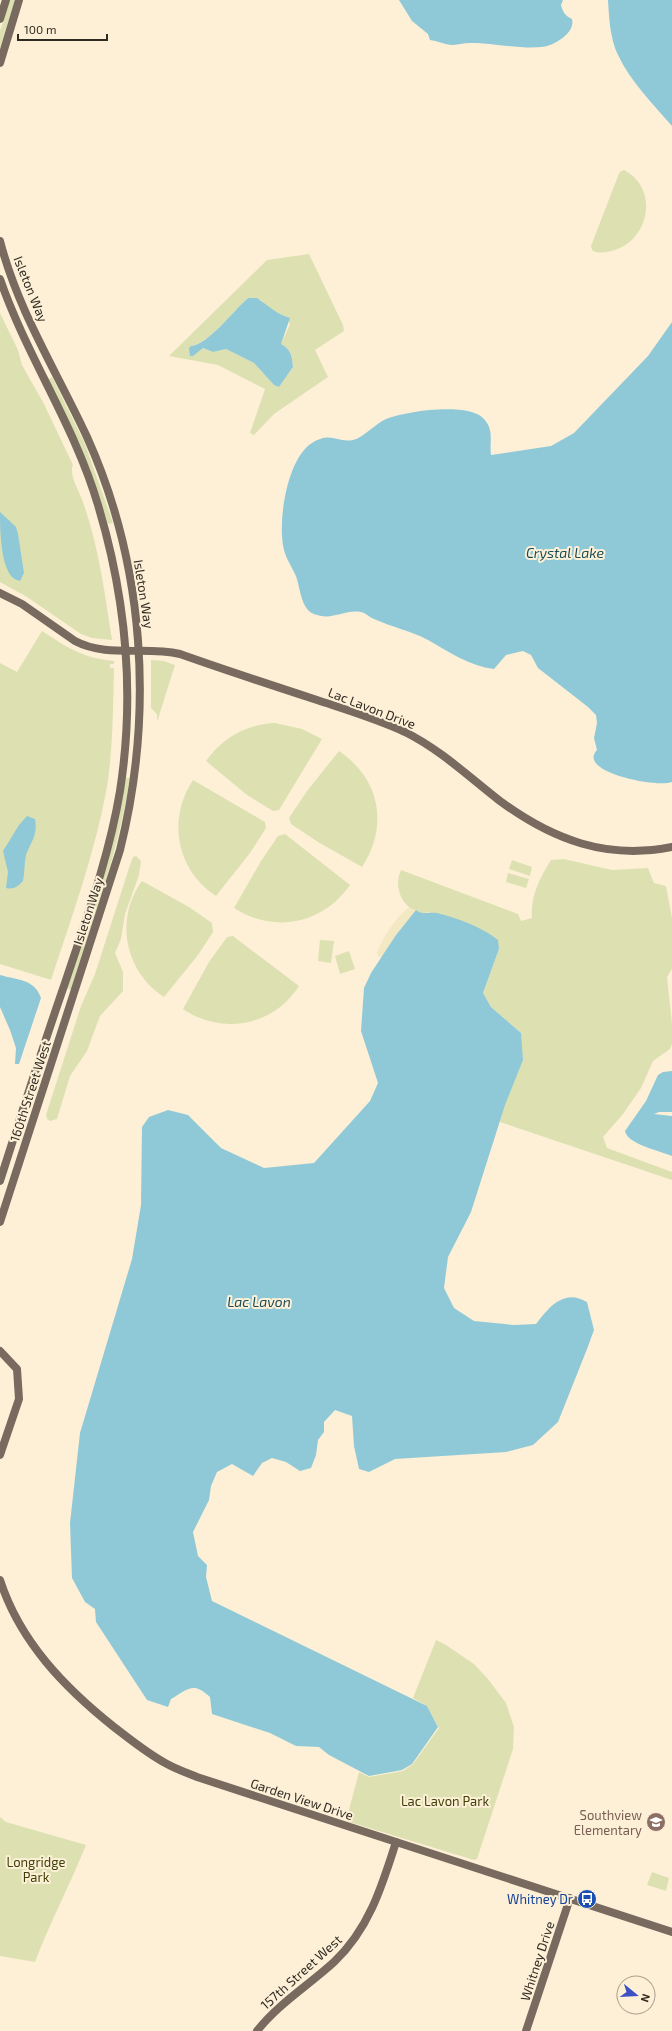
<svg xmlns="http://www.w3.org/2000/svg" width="672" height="2031" font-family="'Exo 2',sans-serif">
<rect width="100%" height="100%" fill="#fdf0d7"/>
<g fill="#dde1b2" fill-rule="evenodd">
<path d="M 10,0 L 15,0 L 0,48 L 0,31 Z"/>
<path d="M 624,170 C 662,190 648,247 606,252 C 601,253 596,253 592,250 L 591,246 L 618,176 L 620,172 Z"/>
<path d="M 309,254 L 343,325 L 344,331 L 315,350 L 328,377 L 274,414 L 254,435 L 250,433 L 265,389 L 218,365 L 169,356 L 267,260 ZM 248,298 L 261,300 L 267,307 L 286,317 L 290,324 L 281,344 C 291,349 292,356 293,367 L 279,387 L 274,385 L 254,363 L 226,349 L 213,352 L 203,348 L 198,352 L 191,346 C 210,343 233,311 248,298 Z"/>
<path d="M 0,313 L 18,350 L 22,365 L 44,404 L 73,465 C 68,475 81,494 84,505 C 99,548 105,595 112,640 L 92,638 L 81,634 L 27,597 L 0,582 Z"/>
<path d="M 52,377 L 85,444 L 113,523 L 108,524 L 90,469 L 51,385 L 49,379 Z"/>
<path d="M 42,631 C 68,648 83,658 114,661 L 114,664 L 110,664 L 110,668 L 114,668 C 113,708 113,748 107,787 C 95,853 72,916 51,980 L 0,964 L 0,663 L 17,672 Z"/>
<path d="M 151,660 L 164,661 L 175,665 L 157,722 L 157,714 L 151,708 Z"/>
<path d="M 275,723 L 302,729 L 322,739 L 279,810 L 273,811 L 247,795 L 206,761 C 222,738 246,724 275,723 Z"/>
<path d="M 339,751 C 380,779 389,825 362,867 L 318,842 L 291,824 L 289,818 L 307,791 Z"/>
<path d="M 126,778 L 130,778 C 118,852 94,919 71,990 L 67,988 C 90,919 113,850 126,778 Z"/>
<path d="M 193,780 L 265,822 L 266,828 L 250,853 L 216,896 C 176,870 167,819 193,780 Z"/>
<path d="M 285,834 L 350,885 C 323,924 274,934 234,908 L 261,861 L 278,836 Z"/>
<path d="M 136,856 L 141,861 L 139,875 L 125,914 L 121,939 L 115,953 L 123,972 L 123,991 L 100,1016 L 87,1051 L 70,1076 L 57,1119 L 50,1121 L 47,1119 L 46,1115 L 81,1006 L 95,974 L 129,868 L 133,857 Z"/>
<path d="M 564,859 L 612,870 L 648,868 L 654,883 L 666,886 L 672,918 L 672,969 L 667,977 L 672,1024 L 672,1044 L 670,1049 L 653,1061 L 641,1088 L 623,1114 L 603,1137 L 607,1148 L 672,1172 L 672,1180 L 500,1122 L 521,1033 L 491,1007 L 483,993 L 499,949 L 429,912 C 427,912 422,914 419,913 C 402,907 393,887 401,870 L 518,914 L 521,921 L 532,918 C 530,897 540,877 551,860 Z"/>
<path d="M 512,860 L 532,867 L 530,876 L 509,869 Z"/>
<path d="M 508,873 L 529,879 L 526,888 L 506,882 Z"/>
<path d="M 142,881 L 189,907 L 212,923 L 213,932 L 198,955 L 164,997 C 125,972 114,919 142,881 Z"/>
<path d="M 233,936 L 299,986 C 273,1027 221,1035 183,1009 L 209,962 L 227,937 Z"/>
<path d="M 320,940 L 334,941 L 331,963 L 318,961 Z"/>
<path d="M 349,951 L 355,969 L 340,974 L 335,956 Z"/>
<path d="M 436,1640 L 446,1645 L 474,1664 L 488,1679 L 506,1703 L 514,1727 L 513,1749 L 477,1859 L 474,1860 L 346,1821 L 359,1772 L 369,1777 L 403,1771 L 413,1764 L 439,1728 L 427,1706 L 413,1698 Z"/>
<path d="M 0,1817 L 6,1822 L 86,1845 C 70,1885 50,1922 35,1962 L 0,1956 Z"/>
<path d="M 652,1872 L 669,1878 L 666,1891 L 647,1885 Z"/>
</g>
<path fill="#f2e8c2" d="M 409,908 L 416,910 L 396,935 L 382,958 L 378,956 L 377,953 C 383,938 395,917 409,908 Z"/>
<g fill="#8fc9d7">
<path d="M 399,0 L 563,0 L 561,5 C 563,12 565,16 572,19 C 575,31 560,41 550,45 C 532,52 490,42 470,43 C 464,43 457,45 451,45 C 444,44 437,41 430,40 L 428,34 L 412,21 Z"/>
<path d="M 608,0 L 672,0 L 672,126 C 653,104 630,81 618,55 C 610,39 609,17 608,0 Z"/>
<path d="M 248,298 L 257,298 C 269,306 276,314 290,318 L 281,344 C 291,349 292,356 293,367 L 279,387 L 274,385 L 254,363 L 226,349 L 213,352 L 203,348 L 193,356 L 190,356 L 189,348 L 191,346 C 209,344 233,311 248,298 Z"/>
<path d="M 672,322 L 672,782 C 657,788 576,772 597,750 L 594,738 L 597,723 L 596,715 L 588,707 L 538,668 L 531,655 L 523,651 L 506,655 L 494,669 C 470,666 449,652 428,640 C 411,631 392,627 374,619 C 371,618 368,615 364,613 C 347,607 333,622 314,614 C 299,608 301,584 294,572 C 290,564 286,558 284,550 C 277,523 287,458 312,443 C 331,431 337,443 353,440 C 363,438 376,423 386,419 C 405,411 468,402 483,418 C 495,430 489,442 491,455 L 551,446 L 574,433 L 648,356 Z"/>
<path d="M 0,512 L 16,527 L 18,534 L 24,573 L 20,581 C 0,579 0,530 0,512 Z"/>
<path d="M 27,816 L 35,819 C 38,835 31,842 26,855 C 24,863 25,872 23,881 C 18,886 14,890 6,888 L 8,872 L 3,851 L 19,825 Z"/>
<path d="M 416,910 C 421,915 430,912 437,913 C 457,918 482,927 498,940 L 499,949 L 483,993 L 491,1007 L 521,1033 L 523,1060 L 505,1105 L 471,1212 L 448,1257 L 444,1288 L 454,1308 L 474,1321 L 514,1325 L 536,1324 C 549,1307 564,1288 587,1302 L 594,1330 L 587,1349 L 558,1422 L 533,1445 L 506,1452 L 395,1459 L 369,1472 L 359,1469 L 354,1446 L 352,1416 L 335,1410 L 324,1422 L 324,1432 L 318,1440 L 316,1455 L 311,1468 L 300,1471 L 286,1462 L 272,1458 L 262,1463 L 253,1476 L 232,1464 L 217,1472 L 211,1486 L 209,1500 L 193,1532 L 198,1556 L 207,1565 L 206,1577 L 212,1601 L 427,1706 L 438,1727 L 412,1764 L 402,1770 L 369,1776 L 329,1755 L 319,1747 L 296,1746 L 270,1733 L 212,1714 L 210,1697 C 193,1681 188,1689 171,1699 L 168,1707 L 147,1700 L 96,1622 L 95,1609 L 85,1602 L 72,1578 L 70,1523 L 80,1433 L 132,1259 L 141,1205 L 142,1127 L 149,1117 L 168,1110 L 188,1115 L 221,1148 L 264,1168 L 314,1163 L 370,1101 L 378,1083 L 361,1031 L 364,988 L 371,973 L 396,935 Z"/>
<path d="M 0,975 C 17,980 35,979 41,998 L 19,1064 L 15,1064 L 16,1048 L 10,1030 L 0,1007 Z"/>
<path d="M 672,1071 L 672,1112 L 659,1112 L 654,1114 L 672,1116 L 672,1156 C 660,1151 627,1144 625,1131 L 646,1101 L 658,1075 L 663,1072 Z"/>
</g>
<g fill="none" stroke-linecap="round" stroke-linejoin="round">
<g stroke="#786a5f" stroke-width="8">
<path d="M 0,19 L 6,0"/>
<path d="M 0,63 L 19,0"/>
<path d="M 0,241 C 18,311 57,372 87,437 C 145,566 154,713 120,850 L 0,1222"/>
<path d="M 0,279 C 27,357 75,426 98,505 C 126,598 135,695 120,791 C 109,857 86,920 65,983 C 42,1049 21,1115 0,1181"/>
<path d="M 0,593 L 22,604 L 75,641 C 107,658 145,646 180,654 C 225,670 271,685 317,700 C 347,710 377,719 405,732 C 441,750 469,777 500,801 C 553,840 607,860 672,847"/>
<path d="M 0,1351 L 17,1369 L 19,1399 L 0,1455"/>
<path d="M 0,1580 C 20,1642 65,1688 114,1727 C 131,1740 148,1754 167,1764 C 176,1769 187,1773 197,1777 L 672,1932"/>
<path d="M 257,2031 C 278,2004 309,1985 334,1962 C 369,1929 382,1886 396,1842"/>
<path d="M 526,2031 L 570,1898"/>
</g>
</g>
<defs>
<g id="school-disc" transform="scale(1)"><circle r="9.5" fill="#8d6e63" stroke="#fdf0d7"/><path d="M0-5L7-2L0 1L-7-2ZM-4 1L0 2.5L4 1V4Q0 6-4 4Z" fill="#fff"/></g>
<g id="bus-disc" transform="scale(1)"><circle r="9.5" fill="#1a4fb4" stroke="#fdf0d7"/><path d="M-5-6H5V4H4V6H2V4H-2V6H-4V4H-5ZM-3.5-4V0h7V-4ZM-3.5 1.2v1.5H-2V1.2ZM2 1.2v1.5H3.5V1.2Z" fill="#fff"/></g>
</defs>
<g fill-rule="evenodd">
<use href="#school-disc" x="656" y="1822"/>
<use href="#bus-disc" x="587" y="1899"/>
</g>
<g text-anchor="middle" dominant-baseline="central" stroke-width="4" stroke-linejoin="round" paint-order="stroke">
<g font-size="13" fill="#302b22" stroke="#fdf0d7">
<text transform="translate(31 289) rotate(68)">Isleton Way</text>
<text transform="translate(144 594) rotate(81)">Isleton Way</text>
<text transform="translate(372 708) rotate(21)">Lac Lavon Drive</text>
<text transform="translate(88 911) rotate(-72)">Isleton Way</text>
<text transform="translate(30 1091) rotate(-72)">160th Street West</text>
<text transform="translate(302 1799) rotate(18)">Garden View Drive</text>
<text transform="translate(537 1961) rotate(-72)">Whitney Drive</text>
<text transform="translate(301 1972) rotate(-42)">157th Street West</text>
</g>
<g font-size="13" fill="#3e4007" stroke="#fdf0d7">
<text x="445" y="1801">Lac Lavon Park</text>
<text x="36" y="1862">Longridge<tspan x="36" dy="15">Park</tspan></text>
</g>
<g font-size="13" fill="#785e54" stroke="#fdf0d7" text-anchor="end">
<text x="642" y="1815">Southview<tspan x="642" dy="15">Elementary</tspan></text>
</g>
<g font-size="13" fill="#164399" stroke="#fdf0d7" text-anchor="end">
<text x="573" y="1899">Whitney Dr</text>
</g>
<g font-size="14" font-style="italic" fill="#1b4d58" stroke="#fdf0d7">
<text x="565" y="552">Crystal Lake</text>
<text x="259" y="1301">Lac Lavon</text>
</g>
</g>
<g transform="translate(636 1995) rotate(108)"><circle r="19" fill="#fdf0d7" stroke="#aba18f"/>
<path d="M0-3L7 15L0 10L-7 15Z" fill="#3e51c4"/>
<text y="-6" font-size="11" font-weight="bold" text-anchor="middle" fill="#302b22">N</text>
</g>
<path d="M18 34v6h89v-6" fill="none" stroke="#302b22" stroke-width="2"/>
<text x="24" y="34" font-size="12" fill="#302b22" stroke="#fdf0d7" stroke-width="3" paint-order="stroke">100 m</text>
</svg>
